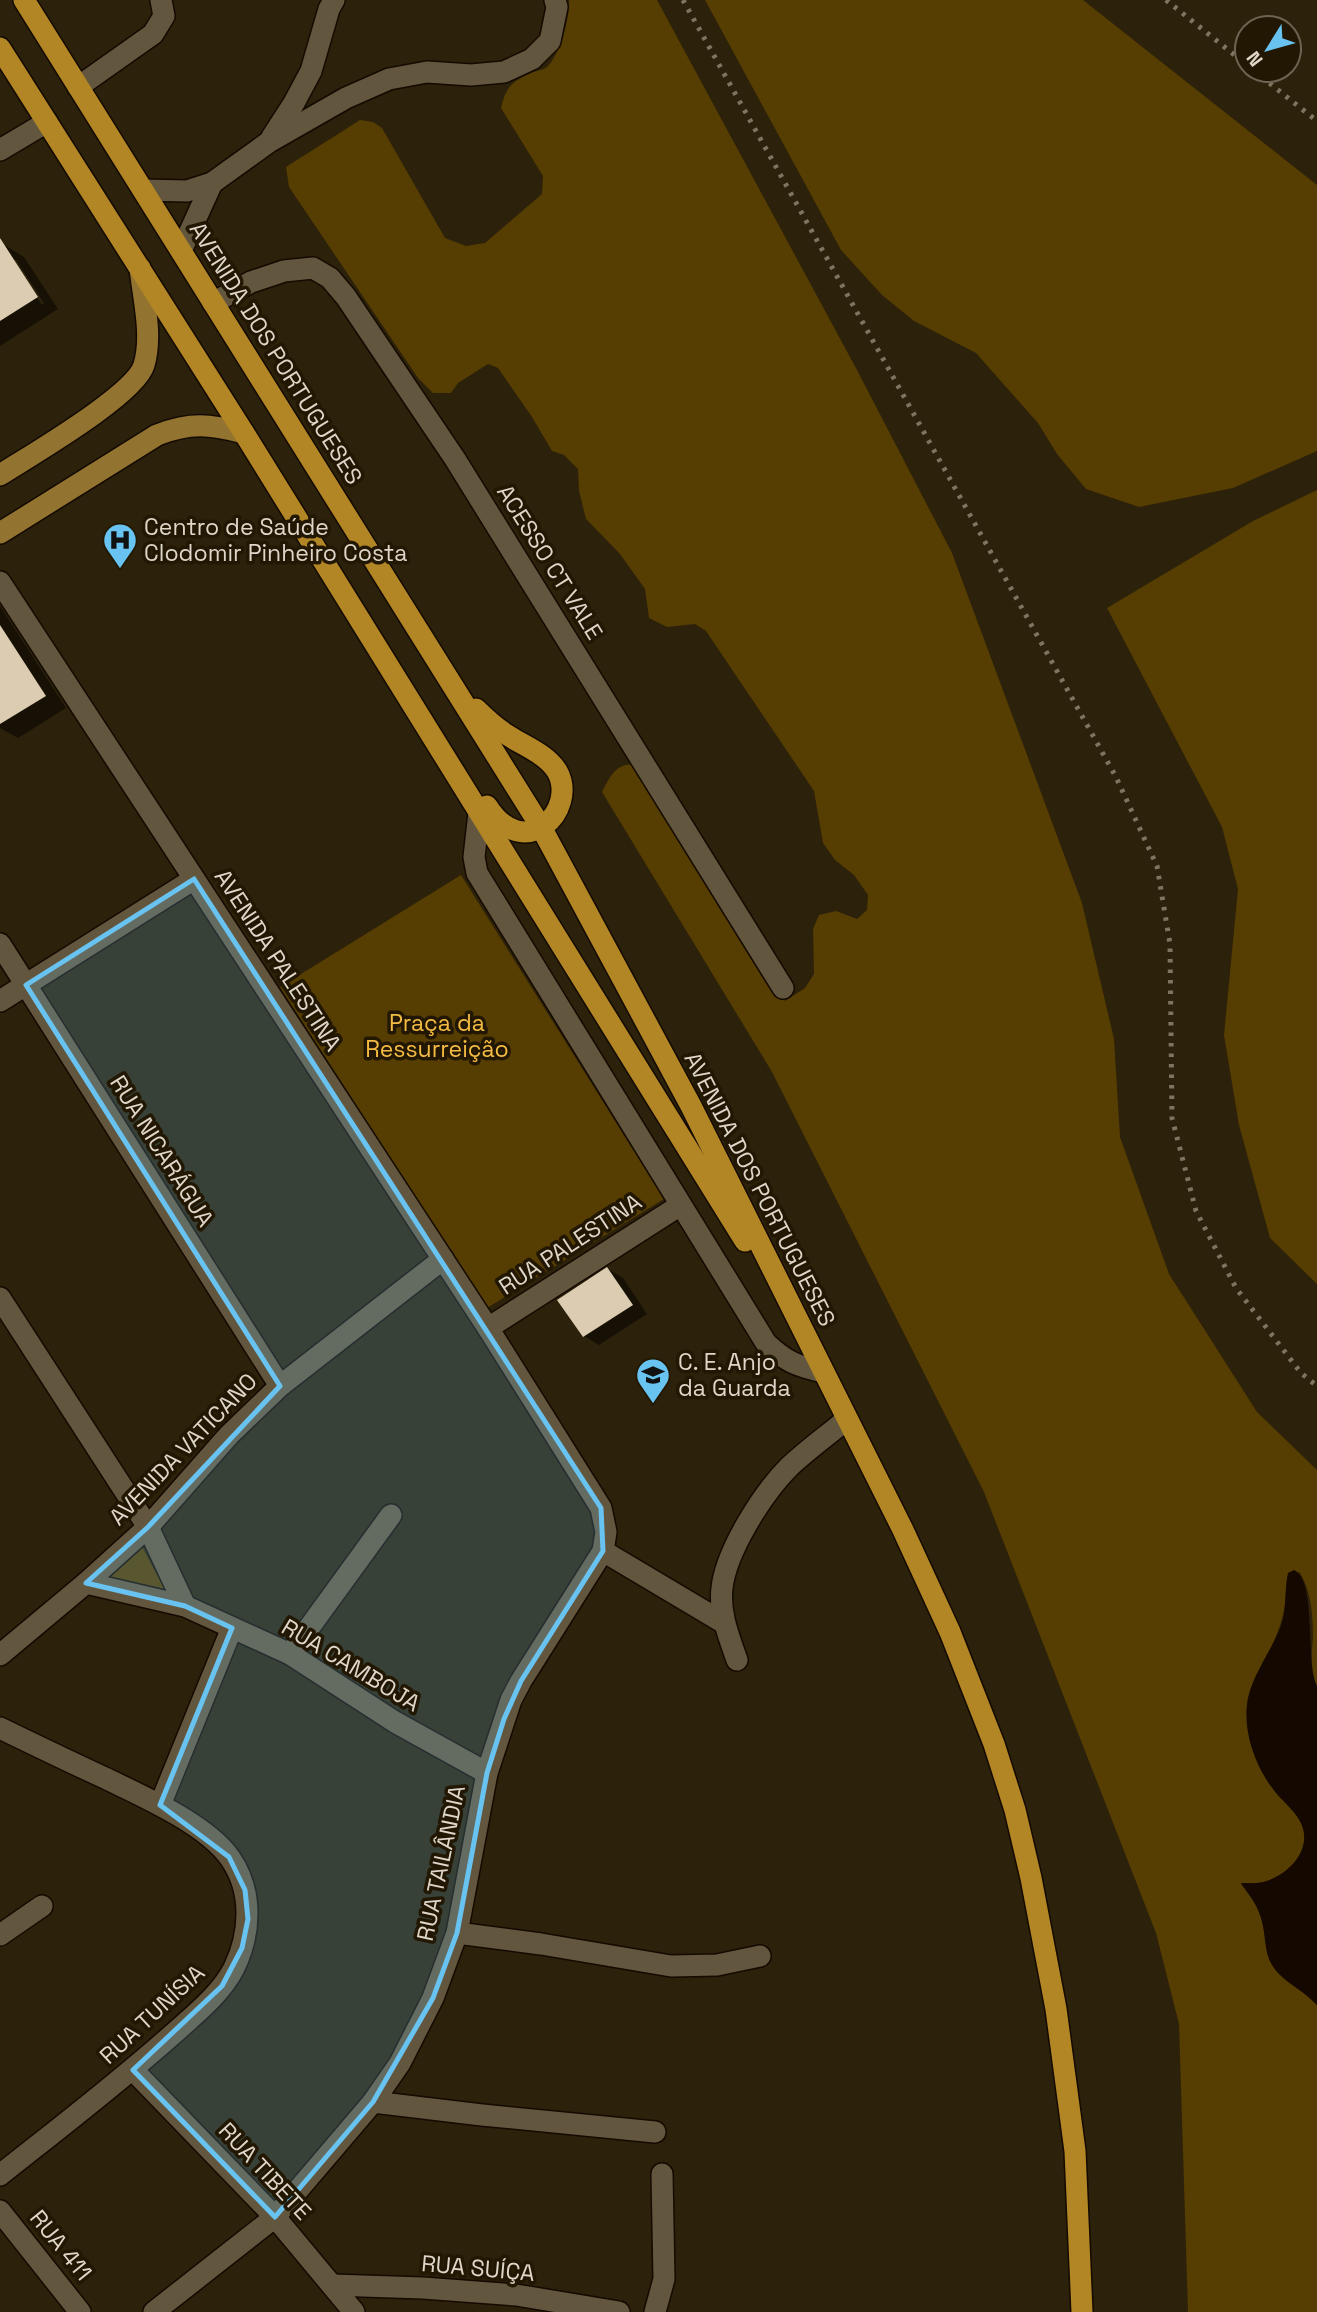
<svg xmlns="http://www.w3.org/2000/svg" width="1317" height="2312" font-family="'Space Grotesk',sans-serif">
<rect width="100%" height="100%" fill="#2c210a"/>
<g fill="#563d01">
<path d="M 569,0 L 657,0 L 857,370 L 952,553 L 1082,903 L 1114,1039 L 1120,1137 L 1169,1274 L 1257,1412 L 1317,1470 L 1317,1686 C 1309,1670 1312,1654 1313,1636 C 1313,1616 1311,1589 1299,1572 L 1287,1579 C 1287,1601 1283,1621 1274,1641 C 1266,1660 1249,1684 1247,1705 C 1243,1736 1258,1771 1277,1794 C 1285,1803 1296,1813 1301,1823 C 1313,1849 1290,1873 1267,1881 C 1259,1884 1250,1883 1241,1884 L 1256,1904 L 1262,1920 L 1267,1950 L 1283,1977 L 1298,1988 L 1317,2005 L 1317,2312 L 1188,2312 L 1179,2024 L 1156,1933 L 984,1492 L 772,1072 L 602,792 C 610,777 616,762 636,765 L 785,1001 L 805,988 L 814,974 L 813,929 L 819,915 L 836,911 L 857,919 L 867,910 L 868,895 L 854,875 L 835,860 L 823,843 L 814,791 L 706,631 L 695,624 L 667,627 L 649,618 L 645,589 L 620,554 L 586,519 L 579,491 L 578,469 L 564,455 L 552,451 L 532,417 L 498,368 L 488,364 L 458,383 L 451,393 L 433,393 L 418,378 L 289,187 L 286,167 L 360,120 L 373,122 L 382,128 L 445,238 L 466,246 L 485,243 L 542,194 L 543,176 L 501,108 C 506,87 511,82 531,73 C 535,71 543,70 547,67 C 560,55 570,17 569,0 Z"/>
<path d="M 705,0 L 1083,0 L 1317,185 L 1317,451 L 1233,488 L 1139,507 L 1086,489 L 1057,454 L 1038,423 L 976,353 L 914,321 L 882,295 L 841,250 Z"/>
<path d="M 1317,490 L 1317,1284 L 1270,1238 L 1239,1125 L 1224,1035 L 1238,889 L 1222,827 L 1107,608 L 1253,521 Z"/>
<path d="M 461,875 L 664,1199 L 487,1308 L 280,987 Z"/>
<path d="M 139,1541 L 165,1590 L 100,1576 Z"/>
</g>
<path fill="#140800" d="M 1294,1570 C 1317,1580 1305,1662 1317,1686 L 1317,2005 C 1304,1990 1282,1982 1272,1965 C 1264,1953 1266,1935 1262,1922 C 1259,1907 1250,1896 1241,1883 C 1249,1883 1259,1884 1267,1881 C 1290,1873 1313,1849 1301,1823 C 1296,1812 1285,1803 1277,1794 C 1257,1771 1244,1736 1247,1705 C 1250,1677 1271,1652 1281,1626 C 1287,1609 1284,1590 1288,1573 Z"/>
<g fill="#0007" fill-rule="evenodd">
<path d="M 3,244 L 24,257 L 58,309 L 0,346 L 0,246 ZM 12,260 L 16,260 L 44,303 L 42,305 Z"/>
<path d="M 0,606 L 66,708 L 18,738 L 0,728 Z"/>
<path d="M 608,1269 L 623,1278 L 647,1314 L 599,1345 L 584,1336 Z"/>
</g>
<g fill="#dccdb2">
<path d="M 0,238 L 38,297 L 0,321 Z"/>
<path d="M 0,625 L 46,696 L 0,724 Z"/>
<path d="M 607,1267 L 633,1305 L 583,1337 L 557,1300 Z"/>
</g>
<g fill="none" stroke-linecap="round" stroke-linejoin="round">
<g stroke="#140a00" stroke-width="24">
<g id="minor">
<path d="M 78,87 L 153,34 L 164,16 L 161,0"/>
<path d="M 272,137 L 294,103 L 311,71 L 329,9 L 334,0"/>
<path d="M 0,150 L 47,122"/>
<path d="M 143,190 L 187,191 L 212,183 L 269,142 L 346,98 L 389,79 L 427,72 L 471,75 L 504,72 L 532,59 L 550,41 L 557,7 L 555,0"/>
<path d="M 181,251 L 212,183"/>
<path d="M 213,303 L 251,282 L 284,271 L 313,268 L 330,278 L 346,297 L 455,459 L 783,988"/>
<path d="M 0,582 L 488,1328 L 601,1508 L 606,1532 L 603,1551 L 521,1681 L 511,1700 L 487,1773 L 457,1933 L 433,1998 L 400,2063 L 373,2102 L 275,2217 L 154,2312"/>
<path d="M 479,813 L 474,857 L 477,873 L 766,1343 C 786,1362 797,1366 823,1372"/>
<path d="M 0,944 L 280,1386"/>
<path d="M 0,1001 L 194,879"/>
<path d="M 0,1298 L 148,1527 L 185,1606"/>
<path d="M 488,1328 L 679,1206"/>
<path d="M 603,1551 L 724,1623"/>
<path d="M 86,1583 L 185,1606 L 290,1654 L 395,1722 L 487,1773"/>
<path d="M 290,1654 L 391,1515"/>
<path d="M 0,1655 L 86,1583 L 148,1527 L 229,1435 L 280,1386 L 443,1259"/>
<path d="M 737,1660 C 729,1637 719,1613 722,1588 C 726,1551 763,1493 789,1467 C 807,1450 828,1435 847,1419"/>
<path d="M 0,1728 C 35,1745 70,1762 105,1778 C 142,1796 206,1824 230,1858 C 253,1891 251,1933 234,1968 C 221,1994 194,2015 173,2034 C 117,2084 58,2129 0,2175"/>
<path d="M 160,1805 L 232,1628"/>
<path d="M 457,1933 L 541,1944 L 671,1966 L 717,1965 L 760,1956"/>
<path d="M 0,1935 L 42,1906"/>
<path d="M 133,2070 L 275,2217 L 354,2312"/>
<path d="M 373,2102 L 482,2115 L 655,2132"/>
<path d="M 0,2211 L 80,2312"/>
<path d="M 332,2285 L 423,2288 L 516,2295 L 619,2312"/>
<path d="M 655,2312 L 664,2279 L 662,2174"/>
</g>
</g>
<g stroke="#140a00" stroke-width="24">
<g id="major">
<path d="M 0,475 C 31,455 135,395 144,365 C 153,335 143,298 140,268"/>
<path d="M 0,533 L 157,435 C 190,422 210,424 244,433"/>
</g>
</g>
<g stroke="#140a00" stroke-width="24">
<g id="highway">
<path d="M 24,0 L 541,827 L 691,1106 L 903,1530 L 950,1632 L 994,1744 L 1015,1810 L 1031,1878 L 1056,2009 L 1075,2151 L 1082,2312"/>
<path d="M 0,48 L 244,433 L 745,1241"/>
<path d="M 476,709 C 486,719 497,729 509,736 C 526,747 546,754 557,771 C 579,810 524,865 487,806"/>
</g>
</g>
<use href="#minor" stroke="#63563e" stroke-width="21"/>
<use href="#major" stroke="#92732f" stroke-width="21"/>
<use href="#highway" stroke="#b28625" stroke-width="21"/>
<g stroke="#7d7461" stroke-width="5" stroke-dasharray="3.5 7" stroke-linecap="butt">
<path d="M 683,0 L 1116,777 L 1157,866 L 1170,944 L 1172,1118 L 1196,1211 L 1236,1288 L 1301,1373 L 1317,1386"/>
<path d="M 1166,0 L 1247,65"/>
<path d="M 1253,70 L 1317,121"/>
</g>
</g>
<path fill="#69c3f1" fill-opacity="0.2" stroke="#69c3f1" stroke-width="5" stroke-linejoin="round" d="M 194,879 L 601,1508 L 603,1551 L 521,1681 L 504,1719 L 487,1773 L 457,1933 L 433,1998 L 373,2102 L 275,2217 L 133,2070 L 222,1986 L 242,1948 L 248,1919 L 245,1890 L 229,1857 L 160,1805 L 232,1628 L 185,1606 L 86,1583 L 148,1527 L 280,1386 L 26,985 Z"/>
<defs>
<g id="hospital-pin" transform="scale(1.75)"><path d="M0 17L-7.5 6A9.5 9.5 0 1 1 7.5 6Z" fill="#69c3f1" stroke="#221702"/><path d="M-5-5h3v3.5h4V-5h3V5h-3V1.5h-4V5h-3Z" fill="#111"/></g>
<g id="school-pin" transform="scale(1.75)"><path d="M0 17L-7.5 6A9.5 9.5 0 1 1 7.5 6Z" fill="#69c3f1" stroke="#221702"/><path d="M0-5L7-2L0 1L-7-2ZM-4 1L0 2.5L4 1V4Q0 6-4 4Z" fill="#111"/></g>
</defs>
<g fill-rule="evenodd">
<use href="#hospital-pin" x="120" y="540"/>
<use href="#school-pin" x="653" y="1375"/>
</g>
<g text-anchor="middle" dominant-baseline="central" stroke-width="7" stroke-linejoin="round" paint-order="stroke">
<g font-size="23" fill="#ded6c9" stroke="#221702">
<text transform="translate(276 353) rotate(58)">AVENIDA DOS PORTUGUESES</text>
<text transform="translate(550 562) rotate(58)">ACESSO CT VALE</text>
<text transform="translate(278 960) rotate(57)">AVENIDA PALESTINA</text>
<text transform="translate(162 1151) rotate(58)">RUA NICARÁGUA</text>
<text transform="translate(760 1189) rotate(63)">AVENIDA DOS PORTUGUESES</text>
<text transform="translate(570 1244) rotate(-33)">RUA PALESTINA</text>
<text transform="translate(183 1449) rotate(-46)">AVENIDA VATICANO</text>
<text transform="translate(351 1665) rotate(31)">RUA CAMBOJA</text>
<text transform="translate(441 1863) rotate(-78)">RUA TAILÂNDIA</text>
<text transform="translate(152 2014) rotate(-43)">RUA TUNÍSIA</text>
<text transform="translate(265 2171) rotate(47)">RUA TIBETE</text>
<text transform="translate(61 2245) rotate(51)">RUA 411</text>
<text transform="translate(478 2268) rotate(5)">RUA SUÍÇA</text>
</g>
<g font-size="23" fill="#ded6c9" stroke="#221702" text-anchor="start">
<text x="144" y="527">Centro de Saúde<tspan x="144" dy="26">Clodomir Pinheiro Costa</tspan></text>
<text x="678" y="1362">C. E. Anjo<tspan x="678" dy="26">da Guarda</tspan></text>
</g>
<g font-size="23" fill="#f5bc43" stroke="#221702">
<text x="437" y="1023">Praça da<tspan x="437" dy="26">Ressurreição</tspan></text>
</g>
</g>
<g transform="translate(1268 49) rotate(233)"><circle r="33" fill="#221702" stroke="#6d6352" stroke-width="2"/>
<path d="M0-5L12 26L0 18L-12 26Z" fill="#69c3f1"/>
<text y="-10" font-size="19" font-weight="bold" text-anchor="middle" fill="#ded6c9">N</text>
</g>
</svg>
